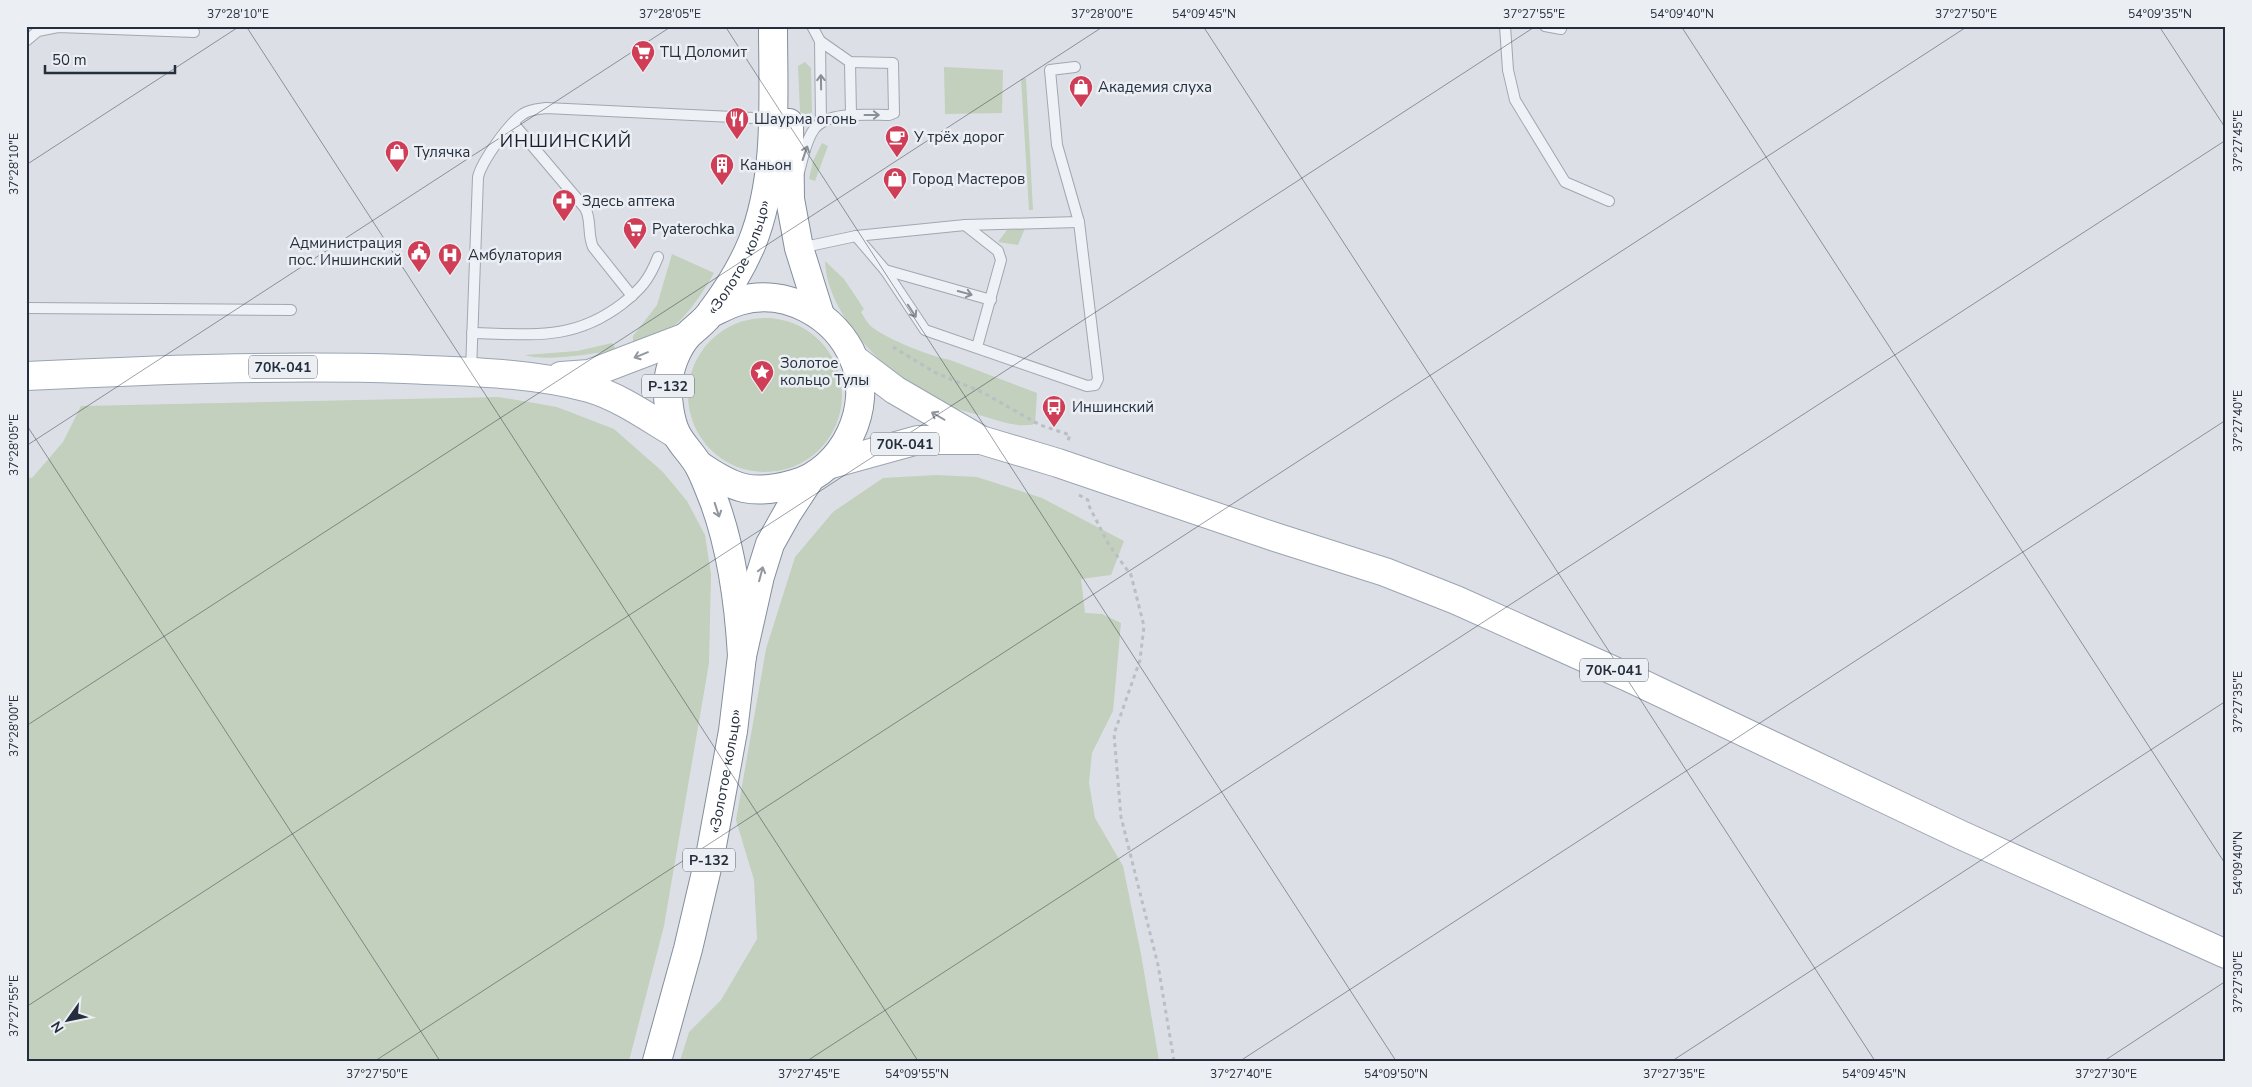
<svg xmlns="http://www.w3.org/2000/svg" width="2252" height="1087" font-family="'Nunito Sans',sans-serif">
<rect width="100%" height="100%" fill="#dce0e6"/>
<g fill="#c2d0bd">
<path d="M 805,62 L 811,68 L 812,112 L 807,116 L 800,112 L 798,66 Z"/>
<path d="M 944,67 L 1003,70 L 1002,113 L 945,114 Z"/>
<path d="M 1026,78 L 1033,210 L 1029,210 L 1021,79 Z"/>
<path d="M 822,143 L 828,146 L 815,181 L 809,179 L 813,161 Z"/>
<path d="M 1025,228 L 1018,245 L 998,242 L 1007,230 Z"/>
<path d="M 672,254 L 714,273 C 701,296 683,323 659,337 C 651,341 641,342 633,345 L 633,336 L 657,305 Z"/>
<path d="M 825,261 L 844,279 L 864,309 L 861,312 C 864,317 868,324 873,328 C 890,340 929,356 950,360 L 1037,393 L 1035,424 C 1019,428 1002,422 986,417 C 973,413 959,410 946,405 C 895,384 827,319 825,261 Z"/>
<circle cx="765" cy="395" r="77"/>
<path d="M 612,343 L 615,347 L 614,350 C 593,354 544,362 525,355 L 577,351 Z"/>
<path d="M 499,397 L 557,407 L 614,429 L 663,472 L 687,501 L 705,535 L 711,574 L 709,663 L 664,926 L 629,1061 L 26,1061 L 26,477 L 32,478 L 63,442 L 81,406 Z"/>
<path d="M 936,475 L 977,477 L 1042,498 L 1124,541 L 1111,575 L 1081,579 L 1085,613 L 1102,614 L 1121,623 L 1113,711 L 1092,753 L 1089,783 L 1095,818 L 1123,866 L 1141,954 L 1159,1061 L 680,1061 L 689,1032 L 721,1000 L 757,939 L 754,880 L 736,820 L 766,649 L 795,557 L 833,512 L 883,478 Z"/>
</g>
<g fill="none" stroke-linecap="round" stroke-linejoin="round">
<g stroke="#a1a7b0" stroke-width="12">
<g id="lane">
<path d="M 1505,26 L 1508,70 L 1515,100 L 1565,182 L 1609,201"/>
<path d="M 1545,26 L 1561,29"/>
<path d="M 26,41 L 38,31 L 58,27 L 194,32"/>
<path d="M 820,41 L 821,123"/>
<path d="M 850,62 L 851,115"/>
<path d="M 513,123 L 585,208 C 592,220 587,234 593,247 L 632,296"/>
<path d="M 799,172 C 803,158 806,139 815,128 C 828,111 870,115 889,115 L 894,113 L 893,63 L 850,62 L 820,41 L 812,26"/>
<path d="M 965,225 L 998,251 L 1001,260 L 977,347"/>
<path d="M 856,236 L 885,270 L 925,330 L 1087,386 L 1095,385 L 1098,379 L 1079,222 L 1057,145 L 1050,70 L 1075,67"/>
<path d="M 800,248 L 856,236 L 965,225 L 1079,222"/>
<path d="M 885,270 L 991,300"/>
<path d="M 26,308 L 291,310"/>
<path d="M 472,333 C 530,334 572,342 622,304 C 641,289 649,280 658,257"/>
<path d="M 471,371 L 478,177 C 482,161 509,123 523,114 C 530,109 538,109 546,108 L 772,119"/>
</g>
</g>
<g stroke="#9ba4b2" stroke-width="30">
<g id="primary">
<path d="M 854,359 L 895,390 L 981,440 L 1058,463 L 1275,537 L 1385,572 L 1456,600 L 1630,678 L 1961,835 L 2226,954"/>
<path d="M 26,376 C 153,370 278,365 405,369 C 466,372 529,372 589,388 C 620,397 649,418 676,434"/>
<path d="M 561,376 L 589,374 L 686,337"/>
<path d="M 831,464 L 918,440 L 979,440"/>
</g>
</g>
<g stroke="#838e9d" stroke-width="30">
<g id="highway">
<path d="M 789,123 L 790,199 L 799,248 L 820,315"/>
<path d="M 699,465 C 734,489 752,496 794,484 C 844,470 874,407 854,359 C 836,315 785,287 739,301 C 729,304 720,309 711,313"/>
<path id="s1" d="M 742,656 C 739,604 732,550 714,501 C 709,489 705,477 699,466 C 693,455 683,446 677,435 C 670,422 667,399 668,384 C 669,368 677,347 688,335 C 696,327 706,321 712,311 C 727,291 742,267 752,243 C 779,175 773,98 773,26"/>
<path id="s2" d="M 657,1061 L 688,949 L 711,851 L 733,731 L 742,656 L 760,576 L 770,544 L 788,512 L 809,480"/>
</g>
</g>
<g stroke="#babec5" stroke-width="3" stroke-dasharray="4 4" stroke-linecap="butt">
<path d="M 893,347 L 936,373 L 982,392 L 1040,425 L 1070,435 L 1067,443"/>
<path d="M 1079,495 L 1088,500 L 1088,504 L 1109,545 L 1131,575 L 1144,626 L 1140,660 L 1114,734 L 1121,817 L 1158,965 L 1174,1061"/>
</g>
<use href="#lane" stroke="#eef1f5" stroke-width="10"/>
<use href="#primary" stroke="#fff" stroke-width="28"/>
<use href="#highway" stroke="#fff" stroke-width="28"/>
</g>
<defs><path id="oneway-shaft" d="M-6 0H5M1.5-3L5.5 0L1.5 3" fill="none" stroke-width="1.6" stroke-linecap="round" stroke-linejoin="round" transform="scale(1.25)"/></defs>
<g stroke="#8a9098">
<use href="#oneway-shaft" transform="translate(821 82) rotate(-91)"/>
<use href="#oneway-shaft" transform="translate(872 115)"/>
<use href="#oneway-shaft" transform="translate(805 153) rotate(-71)"/>
<use href="#oneway-shaft" transform="translate(965 293) rotate(15)"/>
<use href="#oneway-shaft" transform="translate(912 311) rotate(57)"/>
</g>
<g stroke="#92969e">
<use href="#oneway-shaft" transform="translate(641 355) rotate(158)"/>
<use href="#oneway-shaft" transform="translate(938 416) rotate(-150)"/>
<use href="#oneway-shaft" transform="translate(717 510) rotate(72)"/>
<use href="#oneway-shaft" transform="translate(761 574) rotate(-75)"/>
</g>
<path fill="none" stroke="#252e3c" stroke-width="1" stroke-opacity="0.45" d="M 246,26 L 918,1061M 725,26 L 1396,1061M 1203,26 L 1875,1061M 1681,26 L 2226,865M 2159,26 L 2226,129M 26,165 L 240,26M 26,424 L 440,1061M 26,446 L 672,26M 26,726 L 1104,26M 26,1007 L 1536,26M 375,1061 L 1968,26M 807,1061 L 2226,140M 1240,1061 L 2226,420M 1672,1061 L 2226,701M 2104,1061 L 2226,981"/>
<defs>
<g id="supermarket-pin" transform="scale(1.25)"><path d="M0 17L-7.5 6A9.5 9.5 0 1 1 7.5 6Z" fill="#cf3d56" stroke="#ebeff4"/><path d="M-6-5.5h2.5l.6 2H6L4.5 2H-2.5L-4.4-4H-6ZM-1.5 3.2a1.3 1.3 0 1 0 .1 0ZM3 3.2a1.3 1.3 0 1 0 .1 0Z" fill="#fff"/></g>
<g id="shop-pin" transform="scale(1.25)"><path d="M0 17L-7.5 6A9.5 9.5 0 1 1 7.5 6Z" fill="#cf3d56" stroke="#ebeff4"/><path d="M-5-2.5h2.3a2.7 3.5 0 0 1 5.4 0H5L5.5 6h-11ZM-1.5-2.5h3a1.5 2.3 0 0 0-3 0Z" fill="#fff"/></g>
<g id="restaurant-pin" transform="scale(1.25)"><path d="M0 17L-7.5 6A9.5 9.5 0 1 1 7.5 6Z" fill="#cf3d56" stroke="#ebeff4"/><path d="M-5-6h1v4h1v-4h1v4h1v-4h1v5L-1.5 .5V6h-2V.5L-5-1ZM5-6V6H3V1.5H1.5Q1.5-4 5-6Z" fill="#fff"/></g>
<g id="cafe-pin" transform="scale(1.25)"><path d="M0 17L-7.5 6A9.5 9.5 0 1 1 7.5 6Z" fill="#cf3d56" stroke="#ebeff4"/><path d="M-5.5-4.5H6V0H3Q3 3.5 0 3.5H-2.5Q-5.5 3.5-5.5 0ZM3-3.2v2h1.7v-2ZM-6 4.5H4V6H-6Z" fill="#fff"/></g>
<g id="building-pin" transform="scale(1.25)"><path d="M0 17L-7.5 6A9.5 9.5 0 1 1 7.5 6Z" fill="#cf3d56" stroke="#ebeff4"/><path d="M-4-6H4V6H1V3H-1V6H-4ZM-2.5-4.3h1.7v1.8h-1.7ZM.8-4.3h1.7v1.8H.8ZM-2.5-1h1.7V.8h-1.7ZM.8-1h1.7V.8H.8Z" fill="#fff"/></g>
<g id="pharmacy-pin" transform="scale(1.25)"><path d="M0 17L-7.5 6A9.5 9.5 0 1 1 7.5 6Z" fill="#cf3d56" stroke="#ebeff4"/><path d="M-2-6h4v4h4v4h-4v4h-4v-4h-4v-4h4Z" fill="#fff"/></g>
<g id="civic-pin" transform="scale(1.25)"><path d="M0 17L-7.5 6A9.5 9.5 0 1 1 7.5 6Z" fill="#cf3d56" stroke="#ebeff4"/><path d="M-.6-6.5H3V-4.5H.6V-3L4-1V1h2V6H-6V1h2V-1L-.6-3ZM-1.2 2.5V6h2.4V2.5Z" fill="#fff"/></g>
<g id="hospital-pin" transform="scale(1.25)"><path d="M0 17L-7.5 6A9.5 9.5 0 1 1 7.5 6Z" fill="#cf3d56" stroke="#ebeff4"/><path d="M-5-5h3v3.5h4V-5h3V5h-3V1.5h-4V5h-3Z" fill="#fff"/></g>
<g id="sight-pin" transform="scale(1.25)"><path d="M0 17L-7.5 6A9.5 9.5 0 1 1 7.5 6Z" fill="#cf3d56" stroke="#ebeff4"/><path d="M0-6L1.8-2.2L6-1.7L2.9 1.2L3.7 5.4L0 3.3L-3.7 5.4L-2.9 1.2L-6-1.7L-1.8-2.2Z" fill="#fff"/></g>
<g id="bus-pin" transform="scale(1.25)"><path d="M0 17L-7.5 6A9.5 9.5 0 1 1 7.5 6Z" fill="#cf3d56" stroke="#ebeff4"/><path d="M-5-6H5V4H4V6H2V4H-2V6H-4V4H-5ZM-3.5-4V0h7V-4ZM-3.5 1.2v1.5H-2V1.2ZM2 1.2v1.5H3.5V1.2Z" fill="#fff"/></g>
</defs>
<g fill-rule="evenodd">
<use href="#supermarket-pin" x="643" y="52"/>
<use href="#shop-pin" x="1081" y="87"/>
<use href="#restaurant-pin" x="737" y="119"/>
<use href="#cafe-pin" x="897" y="137"/>
<use href="#shop-pin" x="397" y="152"/>
<use href="#building-pin" x="722" y="165"/>
<use href="#shop-pin" x="895" y="179"/>
<use href="#pharmacy-pin" x="564" y="201"/>
<use href="#supermarket-pin" x="635" y="229"/>
<use href="#civic-pin" x="419" y="252"/>
<use href="#hospital-pin" x="450" y="255"/>
<use href="#sight-pin" x="762" y="372"/>
<use href="#bus-pin" x="1054" y="407"/>
</g>
<g text-anchor="middle" dominant-baseline="central" stroke-width="5" stroke-linejoin="round" paint-order="stroke">
<g fill="#ebeff4" stroke="#606873" stroke-width="1">
<rect x="249" y="355.5" width="68" height="23" rx="4"/>
<rect x="642" y="374.5" width="52" height="23" rx="4"/>
<rect x="871" y="432.5" width="68" height="23" rx="4"/>
<rect x="1580" y="658.5" width="68" height="23" rx="4"/>
<rect x="683" y="848.5" width="52" height="23" rx="4"/>
</g>
<g font-size="14" font-weight="bold" fill="#252e3c">
<text x="283" y="367">70К-041</text>
<text x="668" y="386">Р-132</text>
<text x="905" y="444">70К-041</text>
<text x="1614" y="670">70К-041</text>
<text x="709" y="860">Р-132</text>
</g>
<g font-size="15" fill="#252e3c" stroke="#ebeff4" text-anchor="start">
<text x="660" y="52">ТЦ Доломит</text>
<text x="1098" y="87">Академия слуха</text>
<text x="754" y="119">Шаурма огонь</text>
<text x="914" y="137">У трёх дорог</text>
<text x="414" y="152">Тулячка</text>
<text x="740" y="165">Каньон</text>
<text x="912" y="179">Город Мастеров</text>
<text x="582" y="201">Здесь аптека</text>
<text x="652" y="229">Pyaterochka</text>
<text x="402" y="243" text-anchor="end">Администрация<tspan x="402" dy="17">пос. Иншинский</tspan></text>
<text x="468" y="255">Амбулатория</text>
<text x="780" y="363">Золотое<tspan x="780" dy="17">кольцо Тулы</tspan></text>
<text x="1072" y="407">Иншинский</text>
</g>
<g font-size="15" fill="#252e3c" stroke="#ebeff4">
<text stroke="none"><textPath href="#s1" startOffset="435">«Золотое кольцо»</textPath></text>
<text stroke="none"><textPath href="#s2" startOffset="298">«Золотое кольцо»</textPath></text>
</g>
<g font-size="18" letter-spacing="1" fill="#181f2d" stroke="#ebeff4">
<text x="566" y="141">ИНШИНСКИЙ</text>
</g>
</g>
<rect width="2252" height="1087" fill="none" stroke="#ebeff4" stroke-width="55"/>
<g transform="translate(68 1020) rotate(237)" stroke="#ebeff4" stroke-width="4" paint-order="stroke">
<path d="M0-4L9 19L0 12L-9 19Z" fill="#252e3c"/>
<text y="-8" font-size="14" font-weight="bold" text-anchor="middle" fill="#252e3c">N</text>
</g>
<path d="M45 65v8h130v-8" fill="none" stroke="#252e3c" stroke-width="2.5"/>
<text x="52" y="65" font-size="15" fill="#252e3c" stroke="#ebeff4" stroke-width="4" paint-order="stroke">50 m</text>
<rect x="28" y="28" width="2196" height="1032" fill="none" stroke="#252e3c" stroke-width="2"/>
<g font-size="12" text-anchor="middle" fill="#252e3c">
<text x="238" y="18">37°28'10"E</text>
<text x="670" y="18">37°28'05"E</text>
<text x="1102" y="18">37°28'00"E</text>
<text x="1204" y="18">54°09'45"N</text>
<text x="1534" y="18">37°27'55"E</text>
<text x="1682" y="18">54°09'40"N</text>
<text x="1966" y="18">37°27'50"E</text>
<text x="2160" y="18">54°09'35"N</text>
<text transform="translate(2238 141) rotate(-90)" y="4">37°27'45"E</text>
<text transform="translate(14 164) rotate(-90)" y="4">37°28'10"E</text>
<text transform="translate(2238 421) rotate(-90)" y="4">37°27'40"E</text>
<text transform="translate(14 445) rotate(-90)" y="4">37°28'05"E</text>
<text transform="translate(2238 702) rotate(-90)" y="4">37°27'35"E</text>
<text transform="translate(14 726) rotate(-90)" y="4">37°28'00"E</text>
<text transform="translate(2238 863) rotate(-90)" y="4">54°09'40"N</text>
<text transform="translate(2238 982) rotate(-90)" y="4">37°27'30"E</text>
<text transform="translate(14 1006) rotate(-90)" y="4">37°27'55"E</text>
<text x="377" y="1078">37°27'50"E</text>
<text x="809" y="1078">37°27'45"E</text>
<text x="917" y="1078">54°09'55"N</text>
<text x="1241" y="1078">37°27'40"E</text>
<text x="1396" y="1078">54°09'50"N</text>
<text x="1674" y="1078">37°27'35"E</text>
<text x="1874" y="1078">54°09'45"N</text>
<text x="2106" y="1078">37°27'30"E</text>
</g>
</svg>
